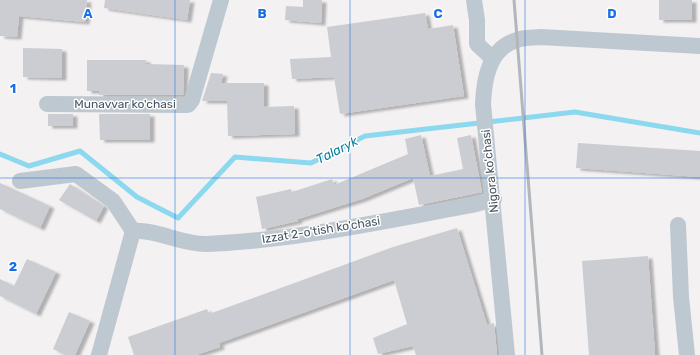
<svg xmlns="http://www.w3.org/2000/svg" width="700" height="355" font-family="Rubik,sans-serif">
<defs>
<filter id="shadow"><feDropShadow dx="4.5" dy="2.5" stdDeviation="1" flood-color="#0004"/></filter>
</defs>
<rect width="100%" height="100%" fill="#f3f1f1"/>
<g fill="none" stroke-linecap="round" stroke-linejoin="round">
<path stroke="#8cd8ee" stroke-width="5" d="M 0,154 L 29,166 L 80,151 L 137,197 L 178,218 L 235,157 L 311,163 L 365,136 L 575,112 L 700,133"/>
</g>
<g fill="#cbcdd3" filter="url(#shadow)">
<path d="M 0,0 L 87,0 L 85,22 L 19,16 L 17,37 L 0,36 Z"/>
<path d="M 105,0 L 190,0 L 187,20 L 104,8 Z"/>
<path d="M 303,0 L 322,0 L 321,23 L 285,20 L 286,6 L 303,7 Z"/>
<rect x="659" y="0" width="33" height="20"/>
<path d="M 425,13 L 428,29 L 453,25 L 464,96 L 340,114 L 334,77 L 292,79 L 290,59 L 331,57 L 327,27 Z"/>
<path d="M 23,48 L 62,49 L 62,78 L 23,77 Z"/>
<path d="M 87,60 L 146,60 L 146,64 L 184,65 L 183,95 L 99,95 L 99,91 L 87,91 Z"/>
<path d="M 211,73 L 223,74 L 221,83 L 264,83 L 264,107 L 294,106 L 295,134 L 228,136 L 227,101 L 202,101 Z"/>
<rect x="48" y="114" width="25" height="12"/>
<path d="M 99,114 L 150,114 L 150,140 L 100,140 Z"/>
<path d="M 421,135 L 430,176 L 463,169 L 457,138 L 471,135 L 482,192 L 419,205 L 413,178 L 362,199 L 298,219 L 298,221 L 262,229 L 256,197 L 291,189 L 292,192 L 332,179 L 334,185 L 408,154 L 405,139 Z"/>
<path d="M 578,143 L 700,151 L 700,177 L 576,168 Z"/>
<path d="M 0,183 L 50,206 L 40,228 L 0,209 Z"/>
<path d="M 70,184 L 104,206 L 96,221 L 59,200 Z"/>
<path d="M 457,228 L 487,325 L 494,323 L 497,355 L 416,355 L 413,346 L 378,354 L 373,338 L 407,324 L 394,280 L 219,343 L 220,347 L 196,355 L 134,355 L 128,337 L 207,309 L 209,314 L 393,247 Z"/>
<path d="M 648,256 L 655,355 L 589,355 L 582,261 Z"/>
<path d="M 27,259 L 56,272 L 36,314 L 0,296 L 0,279 L 14,286 Z"/>
<path d="M 69,312 L 90,321 L 75,355 L 66,355 L 53,349 Z"/>
</g>
<g fill="none" stroke-linecap="round" stroke-linejoin="round">
<g stroke="#bec8d0" stroke-width="16">
<path d="M 474,0 L 477,20 L 477,44 L 493,59"/>
<path d="M 47,104 L 188,105 L 192,100 L 221,0"/>
<path d="M 20,181 L 76,174 L 113,201 L 133,231"/>
<path d="M 678,225 L 681,297 L 687,355"/>
<path d="M 99,355 L 133,231 C 156,229 183,245 207,244 C 297,240 384,221 472,205 L 494,199"/>
<path d="M 507,355 L 483,104 C 484,79 489,48 517,40 C 524,37 534,38 541,37 L 700,46"/>
</g>
<path stroke="#b3b6bb" stroke-width="3" d="M 514,0 L 542,355"/>
</g>
<path fill="none" stroke="#176fe7" stroke-width="1" stroke-opacity="0.55" d="M 175,0 L 175,355M 350,0 L 350,355M 525,0 L 525,355M 0,178 L 700,178"/>
<g text-anchor="middle" dominant-baseline="central" stroke-width="3" stroke-linejoin="round" paint-order="stroke">
<g font-size="12" fill="#48545f" stroke="#fff">
<text x="125" y="104">Munavvar ko'chasi</text>
<text transform="translate(490 171) rotate(-96)">Nigora ko'chasi</text>
<text transform="translate(321 230) rotate(-9)">Izzat 2-o'tish ko'chasi</text>
</g>
<g font-size="13" font-style="italic" fill="#0b7f9f" stroke="#fff">
<text transform="translate(337 150) rotate(-27)">Talaryk</text>
</g>
</g>
<g font-size="13" text-anchor="middle" font-weight="bold" fill="#176fe7" stroke="#fff" stroke-width="3" stroke-linejoin="round" paint-order="stroke">
<text x="88" y="18">A</text>
<text x="262" y="18">B</text>
<text x="438" y="18">C</text>
<text x="612" y="18">D</text>
<text x="13" y="93">1</text>
<text x="13" y="271">2</text>
</g>
</svg>
